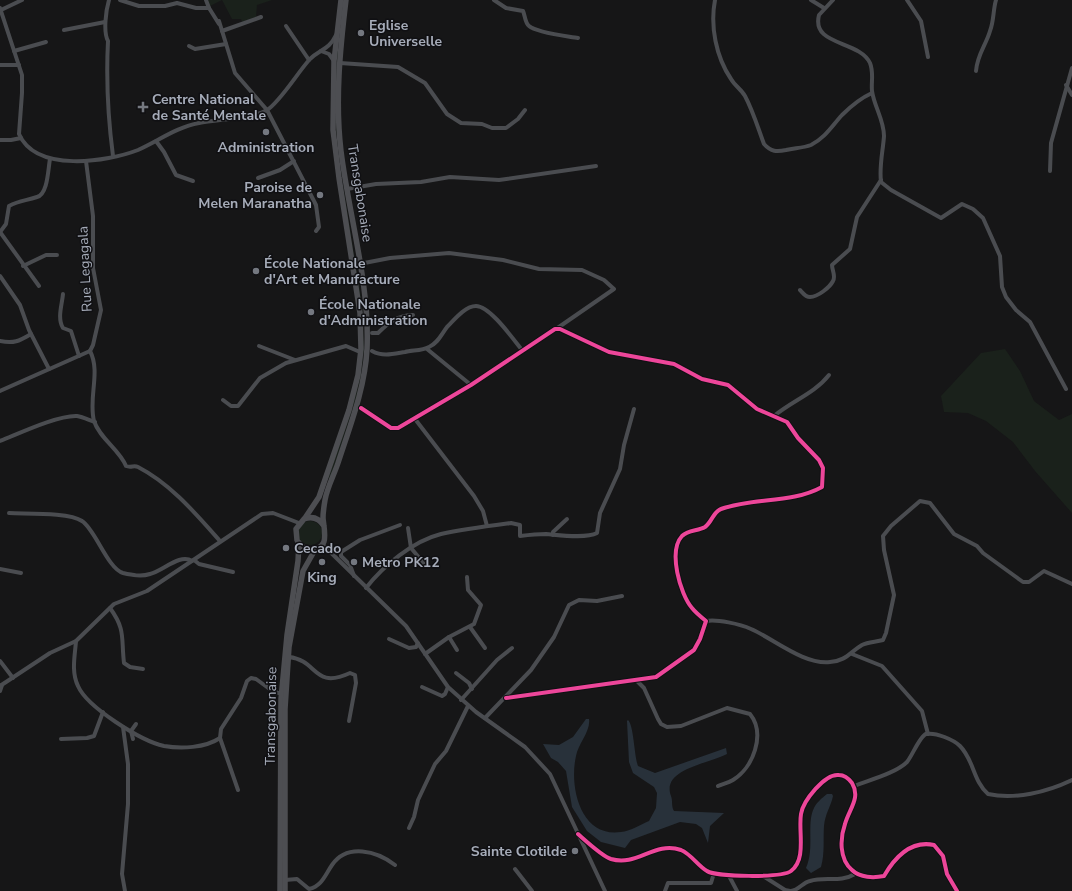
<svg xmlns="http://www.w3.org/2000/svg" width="1072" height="891" font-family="'Nunito Sans',sans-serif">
<rect width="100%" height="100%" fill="#161617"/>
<g fill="#1a211b">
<path d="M 208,0 L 272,0 L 257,5 L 256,17 L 242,22 L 241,19 L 232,19 L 222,0 L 210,6 Z"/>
<path d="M 337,49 L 338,49 L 342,178 L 362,304 L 364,349 L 361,376 L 355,402 L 330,479 L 328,478 L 363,349 L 335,120 Z"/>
<path d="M 1005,349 L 1020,371 L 1034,401 L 1059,420 L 1072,414 L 1072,513 L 1035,471 L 1013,442 L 986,421 L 968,413 L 944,412 L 941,396 L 981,353 Z"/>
<circle cx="310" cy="533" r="12"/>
</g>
<g fill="#28313a">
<path d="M 586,719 L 589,719 C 591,731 578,744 576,756 C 569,786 580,838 621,832 C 630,831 640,825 649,821 L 656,808 L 657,793 L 654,787 L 633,773 L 629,762 L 627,721 L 628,720 C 634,726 634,755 638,766 L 655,773 L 726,748 L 727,754 C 708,764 661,769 671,796 C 673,801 671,806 674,811 L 724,813 L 710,826 L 708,843 L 702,828 L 696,824 L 680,822 L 631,840 L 625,848 L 601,842 L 587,831 L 572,807 L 566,771 L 558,762 L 551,758 L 543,744 L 559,745 L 573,737 Z"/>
<path d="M 827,794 L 832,794 L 833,796 C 831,806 825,814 824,826 C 823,840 825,853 821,867 L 811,873 L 806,868 C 815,848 806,824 814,808 C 816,803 822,798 827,794 Z"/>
</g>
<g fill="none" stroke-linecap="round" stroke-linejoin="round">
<g stroke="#4a4c50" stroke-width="4">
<path d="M 109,0 C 106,10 103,32 108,41 C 106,80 108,118 113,156"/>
<path d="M 120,0 L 139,6 L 165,6 L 177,3 L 196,8 L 209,8 L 219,24"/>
<path d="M 206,0 L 209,8"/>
<path d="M 494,0 L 506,8 L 523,11 C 525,15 525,23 529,26 C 537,33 567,36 578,38"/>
<path d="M 715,0 C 710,26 716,57 731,79 C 735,86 741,89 745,96 C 753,111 758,128 764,144 C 771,152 777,152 786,150 C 794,148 803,148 811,145 C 825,138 832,126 842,115 C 851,106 861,98 872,93"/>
<path d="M 811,0 L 824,8"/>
<path d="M 833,0 L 819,15 C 811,46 859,40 870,63 C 874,73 871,82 872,91 C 874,106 884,120 884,136 C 883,151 879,166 881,182 L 891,190 L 941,218 L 962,204 L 973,209 L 983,218 L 1000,256 L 1002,287 L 1006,297 L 1016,310 L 1030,322 L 1066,389"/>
<path d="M 907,0 L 921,21 L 928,57"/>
<path d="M 0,8 L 22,75 L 22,93 L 19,134 C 36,173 107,162 138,150 C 158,141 177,127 199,123 C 217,119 253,119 267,110 C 280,102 298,72 310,59 C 320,49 329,50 336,35"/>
<path d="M 1,10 L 22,0"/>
<path d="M 219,21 L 235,73 L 267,110 L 316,205 L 319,227 L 316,231"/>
<path d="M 286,26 L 309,60"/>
<path d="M 64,30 L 105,22"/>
<path d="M 222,31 L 261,17"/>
<path d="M 189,46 L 195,49 L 226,44"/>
<path d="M 14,51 L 46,42"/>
<path d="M 321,51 L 329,54 L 334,61"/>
<path d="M 340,63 L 398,67 L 425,83 L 447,114 L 461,123 L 482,124 L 492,128 L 506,128 L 518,119 L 525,110"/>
<path d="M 0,65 L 19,65"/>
<path d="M 976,71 C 977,55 986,45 990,31 C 994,21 993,10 996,0"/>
<path d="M 1066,85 L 1072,95"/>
<path d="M 0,140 L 11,140 L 21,138"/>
<path d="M 156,141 L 164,152 L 176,175 L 193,181"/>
<path d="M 86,161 L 93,216 L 93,268 L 101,310 L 93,345 L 90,351"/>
<path d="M 1050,171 L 1051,143 L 1072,68"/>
<path d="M 258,178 L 280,170 L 294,161"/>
<path d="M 347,189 L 376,184 L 421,182 L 450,177 L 499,180 L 596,166"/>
<path d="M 0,232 L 6,224 L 9,206 C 20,200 26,201 37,197 C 48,194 48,169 50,159"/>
<path d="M 0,232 L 39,286"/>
<path d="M 359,264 L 390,258 L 449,253 L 503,260 L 539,269 L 582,270 L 604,280 L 614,289 L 556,329"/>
<path d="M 23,266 L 46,255 L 57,255"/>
<path d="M 0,276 L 20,305 L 29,330 L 49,369"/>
<path d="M 800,290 C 803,293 805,297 810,297 C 818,297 830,287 833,281 C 836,276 832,270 832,265 L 850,249 L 857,217 L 881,180"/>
<path d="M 63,294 C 62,305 57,318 63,328 L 71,331 L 79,356"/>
<path d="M 372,333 L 378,333 C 388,323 398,315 413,315"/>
<path d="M 0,341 C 14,344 19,341 31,334"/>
<path d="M 259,346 L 295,360"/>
<path d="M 427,349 L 471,385"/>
<path d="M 90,351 C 101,372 88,398 94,421 C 100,439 119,449 126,466 C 131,468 134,465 138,467 C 171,484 196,514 220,541"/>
<path d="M 372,351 C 383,357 393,354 405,352 C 412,350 422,351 429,347 C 438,343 441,335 447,327 C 454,320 465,306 476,306 C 490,306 513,339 522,350"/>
<path d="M 0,391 L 90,351"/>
<path d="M 223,400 L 231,406 L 238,406 L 260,378 L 286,363 L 346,346 L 360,352"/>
<path d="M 361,408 L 391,428 L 398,428 L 471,385 L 555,329 L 560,329 L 609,352 L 674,364 L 702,379 L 728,385 L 757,409 L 787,422 L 798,438 L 819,460 L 823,468 L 822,487 C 791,504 754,497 721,509 C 713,512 712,522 705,527 C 698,531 688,530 682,536 C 668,551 680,594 692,608 C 696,613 701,617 706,621 L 700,639 L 694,650 L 656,677 L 506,698"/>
<path d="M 774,416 C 792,401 815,393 829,375"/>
<path d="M 415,419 L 474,496 L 483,511 L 487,526"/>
<path d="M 0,441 C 18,434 58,415 77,416 C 83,417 89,420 95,422"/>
<path d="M 9,513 C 26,514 69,512 82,521 C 95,529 108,569 123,573 C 132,575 141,577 150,574 C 163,571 180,553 192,561"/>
<path d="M 408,528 L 411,548 L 426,566"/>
<path d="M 553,535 L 553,532 L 567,519"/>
<path d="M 322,544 L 406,626 L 448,687 L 476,712 L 525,747 L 550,774 L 605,891"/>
<path d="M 194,560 L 199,564 L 233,572"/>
<path d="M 0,569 L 21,573"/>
<path d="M 354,576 L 350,565 L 341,556 L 341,552 L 360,540 L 400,525"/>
<path d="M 366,588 C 383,566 413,541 441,534 C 464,529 488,526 511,523 L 520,525 L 520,536 C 528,535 537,534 546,534 C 559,535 586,539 597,533 L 600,513 L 620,469 L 624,445 L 634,409"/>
<path d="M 110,608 C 126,630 121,638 124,663 L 130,667 L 143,669"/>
<path d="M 706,621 C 717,619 740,624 751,629 C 774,639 804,665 830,662 C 846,661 850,652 862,645 C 868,642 876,642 883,640 L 886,633 L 894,595 L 884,550 L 883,536 L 891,526 L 920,501 L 930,503 L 954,534 L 977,546 L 983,553 L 1023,582 L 1029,582 L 1044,571 L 1072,584"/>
<path d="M 470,627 L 485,648"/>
<path d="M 449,637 L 457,650"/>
<path d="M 389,639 L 409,648 L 416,647 L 418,643"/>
<path d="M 76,641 C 75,655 71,672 78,686 C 87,707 141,741 164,746 C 181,749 205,748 220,738 L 221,729 L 241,698 L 247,681 L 251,678 L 256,679 L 271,690 L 281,694"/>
<path d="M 425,654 L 449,637 L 474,624 L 481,605 L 468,590 L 467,577"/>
<path d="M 852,654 L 882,666 L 922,711 L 928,734"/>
<path d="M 289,657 C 318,660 313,690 350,673 L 355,675 L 356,683 L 349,721"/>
<path d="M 0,661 L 13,678"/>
<path d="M 456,673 L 469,683 L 472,689"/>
<path d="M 635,679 L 644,688 L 658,719 L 661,724 L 667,727 L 681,726 L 727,708 L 750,714 C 766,734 753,768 733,780 C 728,783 722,784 718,786"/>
<path d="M 0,686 L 50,653 L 76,641 L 114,604 L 147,591 L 262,514 L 273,513 L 299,523"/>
<path d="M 422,687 L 442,696 L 445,694 L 448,687"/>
<path d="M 0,691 L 2,685"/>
<path d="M 461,700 L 497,660 L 512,648"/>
<path d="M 485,718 L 531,670 L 554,637 L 569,605 L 579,600 L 597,601 L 622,596"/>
<path d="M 123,727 L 128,764 L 128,804 L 122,874 L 125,891"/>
<path d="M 220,738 L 238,790"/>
<path d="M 61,739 L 87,738 L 94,736 L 103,712"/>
<path d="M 133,739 L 131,731 L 136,724"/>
<path d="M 854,786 C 869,780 896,773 907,762 C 912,756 920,736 926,734 C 936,732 954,740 960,746 C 974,760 973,781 988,794 C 1015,800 1047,792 1072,780"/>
<path d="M 409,828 L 414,817 L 418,800 L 435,764 L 446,751 L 468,706"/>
<path d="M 578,834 C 586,841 602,856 611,859 C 637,867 654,841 681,850 C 691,854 698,866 707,871 C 716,877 782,878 791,871 C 807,859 798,831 801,814 C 803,801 825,773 839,775 C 844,775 849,779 852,783 C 861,798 849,809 845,824 C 840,838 839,859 852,870 C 860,878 874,878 884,876 C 895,857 911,840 934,845 L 943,856 L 947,874 L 957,891"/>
<path d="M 515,869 L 532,891"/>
<path d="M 728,874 L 737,891"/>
<path d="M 763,876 L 785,890 L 790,891"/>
<path d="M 285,880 L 297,879 L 309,889 C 322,886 325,875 332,865 C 347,843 377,851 395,865"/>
<path d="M 665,891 L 668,883 L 711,883 L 714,873"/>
<path d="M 791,891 C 799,890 802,883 810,881 C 825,876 840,883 855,874"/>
</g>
<g stroke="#4d4e52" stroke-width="5.5">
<path d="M 305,518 L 319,497 L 349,410 L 358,375 L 361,349 L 360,313 L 339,178 L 333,130 L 334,61 L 341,0"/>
<path d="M 324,526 C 319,518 312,516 304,519 L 296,529 L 297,540 C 299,545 303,548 308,549 C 331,552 324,530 323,518 C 323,512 324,506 325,500 C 327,488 334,475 338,463 C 350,426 365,388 367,349 C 370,284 349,216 341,151 C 335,101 340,50 346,0"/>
<path d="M 280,891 L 281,699 L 287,635 L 298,561 L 299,543"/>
<path d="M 285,891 L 285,709 L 289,647 L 303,571 L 316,548"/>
</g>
<g stroke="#101013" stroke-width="6">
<g id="cycleway">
<path d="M 361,408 L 391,428 L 398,428 L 471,385 L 555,329 L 560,329 L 609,352 L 674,364 L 702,379 L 728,385 L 757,409 L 787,422 L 798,438 L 819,460 L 823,468 L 822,487 C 791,504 754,497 721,509 C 713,512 712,522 705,527 C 698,531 688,530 682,536 C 668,551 680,594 692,608 C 696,613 701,617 706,621 L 700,639 L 694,650 L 656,677 L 506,698"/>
<path d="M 578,834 C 586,841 602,856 611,859 C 637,867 654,841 681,850 C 691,854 698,866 707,871 C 716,877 782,878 791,871 C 807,859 798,831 801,814 C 803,801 825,773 839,775 C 844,775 849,779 852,783 C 861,798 849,809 845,824 C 840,838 839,859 852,870 C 860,878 874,878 884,876 C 895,857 911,840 934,845 L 943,856 L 947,874 L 957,891"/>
</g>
</g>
<use href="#cycleway" stroke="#ed469a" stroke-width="4"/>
</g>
<g fill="#747880" stroke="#101013" stroke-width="1.5">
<circle cx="361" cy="33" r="4"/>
<path d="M141 101h4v4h4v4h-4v4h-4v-4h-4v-4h4z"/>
<circle cx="266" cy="132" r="4"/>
<circle cx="320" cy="195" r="4"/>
<circle cx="256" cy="271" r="4"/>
<circle cx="311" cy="312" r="4"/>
<circle cx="286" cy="548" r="4"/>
<circle cx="322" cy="562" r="4"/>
<circle cx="354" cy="562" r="4"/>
<circle cx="575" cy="851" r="4"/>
</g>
<g text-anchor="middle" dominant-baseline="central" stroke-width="3" stroke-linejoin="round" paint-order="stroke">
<g font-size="14" font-weight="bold" fill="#a6acb9" stroke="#101013" text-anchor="start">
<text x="369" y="25">Eglise<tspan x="369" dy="16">Universelle</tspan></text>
<text x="152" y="99">Centre National<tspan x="152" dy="16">de Santé Mentale</tspan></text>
<text x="266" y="147" text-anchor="middle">Administration</text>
<text x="312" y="187" text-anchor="end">Paroise de<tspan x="312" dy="16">Melen Maranatha</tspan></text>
<text x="264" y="263">École Nationale<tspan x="264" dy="16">d'Art et Manufacture</tspan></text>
<text x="319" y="304">École Nationale<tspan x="319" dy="16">d'Administration</tspan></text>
<text x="294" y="548">Cecado</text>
<text x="362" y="562">Metro PK12</text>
<text x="322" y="577" text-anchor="middle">King</text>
<text x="567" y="851" text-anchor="end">Sainte Clotilde</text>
</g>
<g font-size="14" fill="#a6acb9" stroke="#101013">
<text transform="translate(360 193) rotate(81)">Transgabonaise</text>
<text transform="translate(85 269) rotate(-93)">Rue Legagala</text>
<text transform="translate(271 716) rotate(-89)">Transgabonaise</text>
</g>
</g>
</svg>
